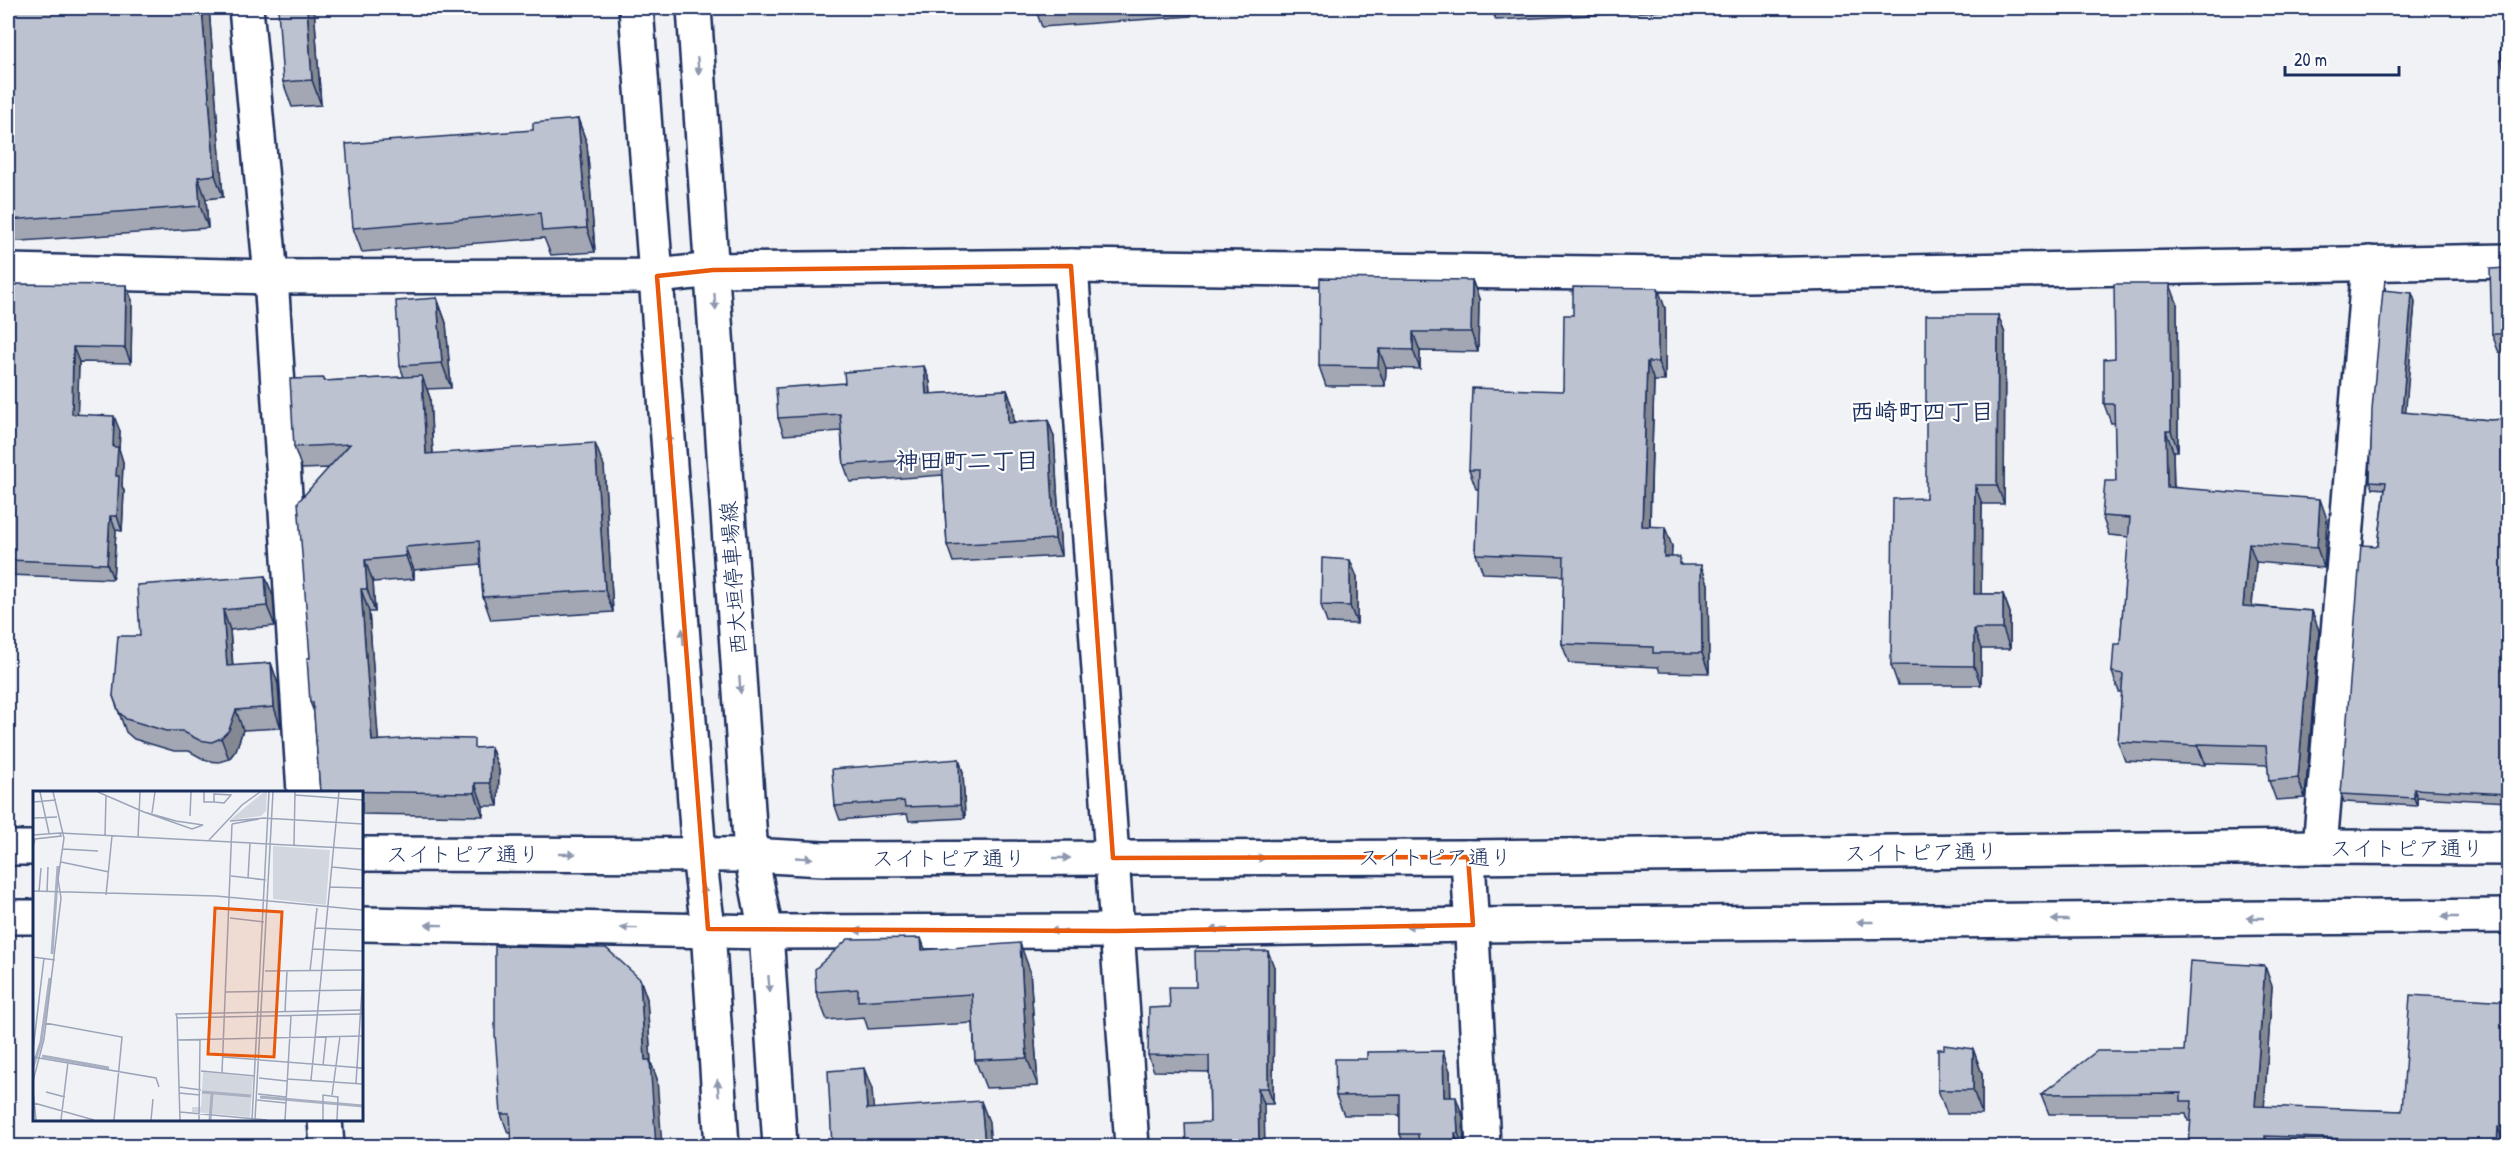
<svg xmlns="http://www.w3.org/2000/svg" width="2516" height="1154" font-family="'Patrick Hand','Klee One',sans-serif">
<rect width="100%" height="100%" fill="#f1f2f5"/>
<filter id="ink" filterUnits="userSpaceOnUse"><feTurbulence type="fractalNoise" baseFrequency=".0167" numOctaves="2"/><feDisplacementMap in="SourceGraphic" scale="12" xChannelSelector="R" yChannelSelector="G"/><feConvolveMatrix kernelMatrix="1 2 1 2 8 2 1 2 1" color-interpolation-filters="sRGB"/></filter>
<g filter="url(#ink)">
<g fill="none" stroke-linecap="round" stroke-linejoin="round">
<g stroke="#1b2f5e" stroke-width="38">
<g id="minor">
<path d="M 246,8 L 271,277 L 304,792"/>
<path d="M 1071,266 L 1132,1146"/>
<path d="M 8,271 L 271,277 L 657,276 L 713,270 L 1071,266 L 1749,275 L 2508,261"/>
<path d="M 2320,847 L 2369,263"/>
<path d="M 8,848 L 34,848"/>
<path d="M 362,854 L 751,855 L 823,859 L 1468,857 L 2320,847 L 2508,848"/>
<path d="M 1468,857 L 1483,1146"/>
<path d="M 8,917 L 34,917"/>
<path d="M 362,924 L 766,932 L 1116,931 L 1473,925 L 2508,916"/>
<path d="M 325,1120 L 327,1146"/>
</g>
</g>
<g stroke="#1b2f5e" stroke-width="38">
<g id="secondary">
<path d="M 636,8 L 699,855 L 708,929 L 722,1146"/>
<path d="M 694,8 L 751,855 L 766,932 L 780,1146"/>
</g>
</g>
<use href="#minor" stroke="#fff" stroke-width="33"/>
<use href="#secondary" stroke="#fff" stroke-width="33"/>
</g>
<g fill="#a2a7b3" stroke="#1b2f5e" stroke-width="1.5">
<path d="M 40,8 L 209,8 L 223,197 L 206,199 L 208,228 L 8,242 L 8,10 Z"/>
<path d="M 314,8 L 321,105 L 292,107 L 283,82 Z"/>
<path d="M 1035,8 L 1190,8 L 1191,16 L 1042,27 Z"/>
<path d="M 1491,8 L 1721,8 L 1496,20 Z"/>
<path d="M 2508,11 L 2508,82 L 2501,60 Z"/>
<path d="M 578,119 L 587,144 L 595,252 L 551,255 L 544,238 L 362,252 L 353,228 L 533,130 Z"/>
<path d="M 2508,268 L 2508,353 L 2499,353 L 2492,334 Z"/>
<path d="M 1472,280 L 1479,299 L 1478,352 L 1420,351 L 1420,369 L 1386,368 L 1385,386 L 1326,386 L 1319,366 Z"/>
<path d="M 437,298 L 446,323 L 451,388 L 427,389 L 430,398 L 433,454 L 604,466 L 613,612 L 491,620 L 483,597 L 481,564 L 414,570 L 414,579 L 373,582 L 375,612 L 369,612 L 378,740 L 478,748 L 491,747 L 499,770 L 498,806 L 483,806 L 483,816 L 362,814 L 362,792 L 320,792 L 320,791 L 314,712 L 310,702 L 310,658 L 328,468 L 302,469 L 294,447 L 325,381 L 404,377 L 400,366 Z"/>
<path d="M 132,300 L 131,363 L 79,362 L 77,414 L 120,431 L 119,449 L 123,462 L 122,486 L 124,491 L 122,531 L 116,530 L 113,579 L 8,575 L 8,513 L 10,513 L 12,457 L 8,457 L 8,312 Z"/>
<path d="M 2415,301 L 2405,413 L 2490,420 L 2507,419 L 2508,411 L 2508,802 L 2417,797 L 2417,806 L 2344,802 L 2341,794 L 2378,546 L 2385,489 L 2373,488 L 2370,481 Z"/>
<path d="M 2177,303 L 2178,451 L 2173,451 L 2174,487 L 2327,519 L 2324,568 L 2256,562 L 2252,606 L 2312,611 L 2319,631 L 2305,798 L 2276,800 L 2269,781 L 2268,765 L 2205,763 L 2205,765 L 2125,761 L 2118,742 L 2122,692 L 2119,692 L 2112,672 L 2120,644 L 2129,537 L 2109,535 L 2102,516 L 2116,481 L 2115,423 L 2111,423 L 2104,404 L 2115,358 Z"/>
<path d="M 1665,308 L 1665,381 L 1654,381 L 1650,527 L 1672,546 L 1671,557 L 1708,584 L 1709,673 L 1660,672 L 1658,667 L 1569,663 L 1562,644 L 1564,576 L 1483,573 L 1476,554 L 1479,489 L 1476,489 L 1469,470 L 1563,391 L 1573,315 Z"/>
<path d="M 1998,315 L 2005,334 L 2004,504 L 1982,504 L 1981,594 L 2003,594 L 2010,613 L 2010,649 L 1981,649 L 1981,685 L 1898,685 L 1891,665 L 1926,498 Z"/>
<path d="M 924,366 L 930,382 L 931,394 L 1007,390 L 1013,407 L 1014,422 L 1048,420 L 1054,437 L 1061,556 L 953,562 L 947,545 L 943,475 L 850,482 L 844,465 L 841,431 L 784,435 L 778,418 L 845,383 Z"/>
<path d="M 265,576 L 273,596 L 275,626 L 230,630 L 233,666 L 271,663 L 278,684 L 281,728 L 243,730 L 236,750 L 229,759 L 219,762 L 207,761 L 189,751 L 174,751 L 134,739 L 126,732 L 113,696 L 140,636 Z"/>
<path d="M 1357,577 L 1357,624 L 1327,623 L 1321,605 Z"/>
<path d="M 959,759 L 963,773 L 965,818 L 909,821 L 907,814 L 840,820 L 835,806 Z"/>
<path d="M 925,950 L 1030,971 L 1038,1086 L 986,1088 L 975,1060 L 973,1023 L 868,1029 L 864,1017 L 827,1020 L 816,992 Z"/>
<path d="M 1274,967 L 1273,1104 L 1264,1104 L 1210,1122 L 1209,1072 L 1154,1071 L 1148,1055 L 1196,987 Z"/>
<path d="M 640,979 L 647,999 L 651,1063 L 657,1079 L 511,1133 L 508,1133 L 501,1114 Z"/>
<path d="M 2272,986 L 2264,1107 L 2402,1111 L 2508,1001 L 2508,1146 L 2189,1146 L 2191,1121 L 2188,1121 L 2186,1114 L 2049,1114 L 2041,1094 L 2184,1051 Z"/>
<path d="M 1973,1049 L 1982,1074 L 1982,1114 L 1947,1114 L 1938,1090 Z"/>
<path d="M 1367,1059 L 1450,1071 L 1451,1097 L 1463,1117 L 1464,1146 L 1405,1146 L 1400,1134 L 1400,1115 L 1344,1115 L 1336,1096 Z"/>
</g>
<g fill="#848892" stroke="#1b2f5e" stroke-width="1.5">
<path d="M 202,8 L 209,8 L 223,197 L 215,175 Z"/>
<path d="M 307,8 L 314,8 L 321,105 L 312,80 Z"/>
<path d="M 578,119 L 587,144 L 595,252 L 587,228 Z"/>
<path d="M 198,177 L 206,199 L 208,228 L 200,206 Z"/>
<path d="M 1472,280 L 1479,299 L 1478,352 L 1471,332 Z"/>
<path d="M 2170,284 L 2177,303 L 2178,451 L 2171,431 Z"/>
<path d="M 126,285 L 132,300 L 131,363 L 125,348 Z"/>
<path d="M 1658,288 L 1665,308 L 1665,381 L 1658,362 Z"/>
<path d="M 2412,293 L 2415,301 L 2405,420 L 2402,412 Z"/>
<path d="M 437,298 L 446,323 L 451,388 L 442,363 Z"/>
<path d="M 1998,315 L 2005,334 L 2004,504 L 1997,485 Z"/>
<path d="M 1413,332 L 1420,351 L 1420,369 L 1413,350 Z"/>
<path d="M 73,347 L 79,362 L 77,429 L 72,414 Z"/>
<path d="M 1379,349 L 1386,368 L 1385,386 L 1378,367 Z"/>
<path d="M 1647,362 L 1654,381 L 1649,546 L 1642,526 Z"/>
<path d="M 924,366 L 930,382 L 932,411 L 926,394 Z"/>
<path d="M 422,376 L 430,398 L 434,477 L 426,454 Z"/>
<path d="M 1007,390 L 1013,407 L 1014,440 L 1008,423 Z"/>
<path d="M 114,416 L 120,431 L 119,449 L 123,462 L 122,486 L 124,491 L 122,531 L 117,516 L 116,476 L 113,447 Z"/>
<path d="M 1048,420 L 1054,437 L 1061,556 L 1055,539 Z"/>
<path d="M 2166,431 L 2173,451 L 2174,506 L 2167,487 Z"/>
<path d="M 595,443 L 604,466 L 613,612 L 605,590 Z"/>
<path d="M 1975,485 L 1982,504 L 1981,613 L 1974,594 Z"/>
<path d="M 2320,499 L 2327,519 L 2324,568 L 2317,548 Z"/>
<path d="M 110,516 L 116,530 L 113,579 L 107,564 Z"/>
<path d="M 1665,527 L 1672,546 L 1671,576 L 1664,557 Z"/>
<path d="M 2249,543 L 2256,562 L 2250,625 L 2243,606 Z"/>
<path d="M 405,547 L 414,570 L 414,579 L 406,556 Z"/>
<path d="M 365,560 L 373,582 L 375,612 L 367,589 Z"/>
<path d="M 1350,560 L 1357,577 L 1357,624 L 1350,606 Z"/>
<path d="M 1701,565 L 1708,584 L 1709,673 L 1702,653 Z"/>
<path d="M 265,576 L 273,596 L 275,626 L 267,606 Z"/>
<path d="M 361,589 L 369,612 L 380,763 L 372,741 Z"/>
<path d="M 2003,594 L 2010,613 L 2010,649 L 2003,629 Z"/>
<path d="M 223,610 L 230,630 L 234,687 L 227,666 Z"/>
<path d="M 2312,611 L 2319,631 L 2305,798 L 2298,778 Z"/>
<path d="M 1974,629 L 1981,649 L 1981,685 L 1974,666 Z"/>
<path d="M 271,663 L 278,684 L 281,728 L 274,707 Z"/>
<path d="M 236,710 L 243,730 L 236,750 L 229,759 L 221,738 Z"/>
<path d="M 2198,744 L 2205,763 L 2205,765 L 2198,746 Z"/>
<path d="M 491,747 L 499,770 L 498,806 L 490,783 Z"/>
<path d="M 959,759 L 963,773 L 965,818 L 960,805 Z"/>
<path d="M 475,783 L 483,806 L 483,816 L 475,793 Z"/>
<path d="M 2414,789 L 2417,797 L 2417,806 L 2414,798 Z"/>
<path d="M 921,938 L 931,966 L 922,950 Z"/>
<path d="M 1020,943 L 1030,971 L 1038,1086 L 1027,1058 Z"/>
<path d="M 1268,951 L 1274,967 L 1273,1104 L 1268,1088 Z"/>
<path d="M 2265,966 L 2272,986 L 2263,1126 L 2255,1106 Z"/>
<path d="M 640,979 L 647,999 L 651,1063 L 657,1079 L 662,1146 L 656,1146 L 645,1060 Z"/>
<path d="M 1973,1049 L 1982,1074 L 1982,1114 L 1973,1090 Z"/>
<path d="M 1443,1051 L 1450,1071 L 1451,1117 L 1444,1097 Z"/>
<path d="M 864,1068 L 872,1089 L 875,1130 L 867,1109 Z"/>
<path d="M 1258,1088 L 1264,1104 L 1265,1146 L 1259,1146 Z"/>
<path d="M 1456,1097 L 1463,1117 L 1464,1146 L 1463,1146 L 1458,1133 Z"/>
<path d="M 981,1101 L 989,1122 L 991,1146 L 985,1146 Z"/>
<path d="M 2498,1127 L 2505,1146 L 2497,1146 Z"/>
<path d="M 1455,1133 L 1459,1146 L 1456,1146 Z"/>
<path d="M 2265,1136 L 2269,1146 L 2265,1146 Z"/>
</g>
<g fill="#bcc2d0" stroke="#1b2f5e" stroke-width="1.5">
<path d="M 40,8 L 202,8 L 215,175 L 198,177 L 200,206 L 8,220 L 8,10 Z"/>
<path d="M 278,8 L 307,8 L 312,80 L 283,82 Z"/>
<rect x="2501" y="11" width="7" height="49"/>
<path d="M 578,119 L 587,228 L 542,231 L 540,213 L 353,228 L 346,144 L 533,130 L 533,123 Z"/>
<path d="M 2508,268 L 2508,334 L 2492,334 L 2490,269 Z"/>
<path d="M 1320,278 L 1472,280 L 1471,332 L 1413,332 L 1413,350 L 1379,349 L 1378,367 L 1319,366 Z"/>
<path d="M 15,284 L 126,285 L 125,348 L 73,347 L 72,414 L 114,416 L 113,447 L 118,447 L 116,476 L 119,476 L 117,516 L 110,516 L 107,564 L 8,560 L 8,513 L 10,513 L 12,442 L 8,442 L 8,312 L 14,312 Z"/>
<path d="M 2114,284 L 2170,284 L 2171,431 L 2166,431 L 2167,487 L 2320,499 L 2317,548 L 2249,543 L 2243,606 L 2312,611 L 2298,778 L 2269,781 L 2266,746 L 2198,744 L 2198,746 L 2118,742 L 2123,674 L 2112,672 L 2114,644 L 2120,644 L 2130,518 L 2102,516 L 2105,481 L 2116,481 L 2114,404 L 2104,404 L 2104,359 L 2115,358 Z"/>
<path d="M 1573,287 L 1658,288 L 1658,362 L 1647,362 L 1642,526 L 1665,527 L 1664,557 L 1680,557 L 1680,565 L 1701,565 L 1702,653 L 1653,653 L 1653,647 L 1562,644 L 1564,557 L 1476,554 L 1479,470 L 1469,470 L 1472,388 L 1563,391 L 1564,315 L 1573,315 Z"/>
<path d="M 2383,290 L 2412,293 L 2402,412 L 2490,420 L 2507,419 L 2507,411 L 2508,411 L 2508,794 L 2414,789 L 2414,798 L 2341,794 L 2361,545 L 2378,546 L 2386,482 L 2370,481 L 2372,410 Z"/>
<path d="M 437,298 L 442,363 L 400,366 L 396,301 Z"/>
<path d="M 1926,315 L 1998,315 L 1997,485 L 1975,485 L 1974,594 L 2003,594 L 2003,629 L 1974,629 L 1974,666 L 1891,665 L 1893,499 L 1926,498 Z"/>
<path d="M 924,366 L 926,394 L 1007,390 L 1008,423 L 1048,420 L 1055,539 L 947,545 L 942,457 L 844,465 L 840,414 L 778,418 L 776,388 L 845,383 L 844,372 Z"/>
<path d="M 422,376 L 426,454 L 595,443 L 605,590 L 483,597 L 479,541 L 405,547 L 406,556 L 365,560 L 367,589 L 361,589 L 372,741 L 415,738 L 474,739 L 474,748 L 491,747 L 490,783 L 475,783 L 475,793 L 320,791 L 313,702 L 310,702 L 307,658 L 310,658 L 298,502 L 350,444 L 294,447 L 290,379 L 324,378 L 324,381 Z"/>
<path d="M 1322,558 L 1350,560 L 1350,606 L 1321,605 Z"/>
<path d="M 265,576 L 267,606 L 223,610 L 227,666 L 271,663 L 274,707 L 236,710 L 229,730 L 221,738 L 212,742 L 199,740 L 182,731 L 166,731 L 126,719 L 119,712 L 113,696 L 118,636 L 140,636 L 137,585 Z"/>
<path d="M 959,759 L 960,805 L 905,807 L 904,801 L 835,806 L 832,769 Z"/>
<path d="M 921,938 L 922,950 L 1020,943 L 1027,1058 L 975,1060 L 972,994 L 858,1001 L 858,989 L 816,992 L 815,969 L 848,939 Z"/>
<path d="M 495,946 L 606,948 L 640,979 L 645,1060 L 650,1060 L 656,1146 L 512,1146 L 510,1114 L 501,1114 L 495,1034 Z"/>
<path d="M 1195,951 L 1268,951 L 1268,1088 L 1258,1088 L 1259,1146 L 1186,1146 L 1185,1123 L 1210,1122 L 1209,1056 L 1148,1055 L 1149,1008 L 1170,1007 L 1169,987 L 1196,987 Z"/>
<path d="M 2190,961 L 2265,966 L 2255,1106 L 2402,1111 L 2410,995 L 2508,1001 L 2508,1127 L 2498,1127 L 2497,1146 L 2400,1146 L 2401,1141 L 2265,1136 L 2265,1146 L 2189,1146 L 2192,1101 L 2181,1101 L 2181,1093 L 2041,1094 L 2097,1051 L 2184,1051 Z"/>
<path d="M 1944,1045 L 1973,1049 L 1973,1090 L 1938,1090 L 1938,1049 L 1944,1049 Z"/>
<path d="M 1443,1051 L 1444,1097 L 1456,1097 L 1458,1133 L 1455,1133 L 1456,1146 L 1419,1146 L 1418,1134 L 1400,1134 L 1400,1095 L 1336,1096 L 1335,1059 L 1367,1059 L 1367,1052 Z"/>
<path d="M 864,1068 L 867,1109 L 981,1101 L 985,1146 L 832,1146 L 828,1071 Z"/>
</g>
<defs><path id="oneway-solid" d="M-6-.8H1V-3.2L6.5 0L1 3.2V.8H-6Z" transform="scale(1.5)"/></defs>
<g fill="#8d97ae">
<use href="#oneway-solid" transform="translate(698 66) rotate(86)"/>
<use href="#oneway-solid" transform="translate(715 302) rotate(86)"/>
<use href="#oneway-solid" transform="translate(669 442) rotate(-94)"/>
<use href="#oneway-solid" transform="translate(683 637) rotate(-94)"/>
<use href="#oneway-solid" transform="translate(740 685) rotate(86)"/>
<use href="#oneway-solid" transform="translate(567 854)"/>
<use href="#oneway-solid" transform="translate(804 858) rotate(3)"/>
<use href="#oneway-solid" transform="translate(1062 858)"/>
<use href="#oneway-solid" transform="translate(1257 858)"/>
<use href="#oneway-solid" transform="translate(704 894) rotate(-97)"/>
<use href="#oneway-solid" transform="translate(2450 917) rotate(180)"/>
<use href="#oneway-solid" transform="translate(2255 918) rotate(180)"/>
<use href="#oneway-solid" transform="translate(2060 920) rotate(180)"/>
<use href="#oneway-solid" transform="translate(1865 922) rotate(180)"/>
<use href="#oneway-solid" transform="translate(434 925) rotate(-179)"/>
<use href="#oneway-solid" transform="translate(1414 926) rotate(179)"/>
<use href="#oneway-solid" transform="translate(629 928) rotate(-179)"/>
<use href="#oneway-solid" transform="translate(1219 929) rotate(179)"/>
<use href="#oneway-solid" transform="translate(863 931) rotate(180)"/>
<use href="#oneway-solid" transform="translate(1058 931) rotate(180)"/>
<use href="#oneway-solid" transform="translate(769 984) rotate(86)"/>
<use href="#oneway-solid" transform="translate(718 1088) rotate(-94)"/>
</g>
</g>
<path fill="none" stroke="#e8590c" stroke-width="4.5" stroke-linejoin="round" d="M 1071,266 L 1113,858 L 1468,857 L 1473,925 L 1116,931 L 708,929 L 657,276 L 713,270 Z"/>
<g text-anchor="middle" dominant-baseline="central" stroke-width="4.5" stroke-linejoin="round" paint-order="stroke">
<g font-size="22" fill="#1b2f5e" stroke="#fff">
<text transform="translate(733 578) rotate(-94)">西大垣停車場線</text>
<text x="2407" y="848">スイトピア通り</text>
<text transform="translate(1921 852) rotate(-1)">スイトピア通り</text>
<text x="463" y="854">スイトピア通り</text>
<text x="1435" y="857">スイトピア通り</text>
<text x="949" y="858">スイトピア通り</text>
</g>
<g font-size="24" font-weight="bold" fill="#1b2f5e" stroke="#fff">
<text x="1922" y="411">西崎町四丁目</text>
<text x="967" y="460">神田町二丁目</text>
</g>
</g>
<g transform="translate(33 791)">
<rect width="330" height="330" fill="#f1f2f5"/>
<path d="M 231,1 L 234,1 L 233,20 L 228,25 L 197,29 ZM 240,55 L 297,59 L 293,114 L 240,108 ZM 170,281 L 220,286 L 217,326 L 159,321 L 159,316 L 168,316 Z" fill="#d2d6df"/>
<path fill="none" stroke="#a8b0c2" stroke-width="3" d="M 19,163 L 25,75M 9,265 L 76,277M 0,276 L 8,251 L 17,187M 169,301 L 218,305M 227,306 L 330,315M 177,329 L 179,303"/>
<path fill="none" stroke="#9ba4b9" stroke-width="1.5" d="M 7,1 L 16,42M 65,1 L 111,21M 171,1 L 171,11 L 181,11 L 191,12 L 198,4 L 181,3 L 181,11M 262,4 L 330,9M 0,11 L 23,9M 111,21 L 143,30 L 170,34 L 159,38 ZM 119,22 L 122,1M 157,25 L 158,1M 0,27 L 24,26M 197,30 L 231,27 L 330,33M 199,33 L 226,28M 0,44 L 27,42 L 330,58M 72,45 L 73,4M 105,47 L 107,1M 176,49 L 209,14 L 227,1M 261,54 L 262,1M 0,56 L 2,48 L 28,45 L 27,42M 30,58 L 65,60M 28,71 L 76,81M 299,76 L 330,79M 198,85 L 233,89M 215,87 L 217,52M 297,96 L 330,97M 0,100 L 183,105 L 330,119M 6,101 L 8,77M 14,101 L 15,76M 73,104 L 79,45M 197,127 L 231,131M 282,137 L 330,139M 279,158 L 330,160M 0,166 L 22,169M 232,180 L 330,179M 277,180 L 284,117M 193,201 L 330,199M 330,219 L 143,223 L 144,227 L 330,223M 252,221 L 254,180M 144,227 L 147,329M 12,232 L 89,246 L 81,329M 144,249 L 330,245M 0,259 L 11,167M 0,266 L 123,287 L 126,296M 190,266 L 330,277M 290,274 L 293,246M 168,280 L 222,285M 189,282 L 199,33M 226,287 L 254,290M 254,288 L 330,293M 278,289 L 306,1M 0,290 L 11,248 L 28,107 L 25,88 L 31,47 L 20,1M 323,292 L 330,182M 146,296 L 168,299M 0,299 L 3,329M 13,301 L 32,306M 146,302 L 167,304M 225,303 L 253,306M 299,304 L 307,245M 224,309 L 253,312M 1,312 L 61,329M 147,321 L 234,329M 28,329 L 35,271M 118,329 L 120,308M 166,329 L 167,249M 219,329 L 236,1M 222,329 L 240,1M 252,329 L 258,225M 290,329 L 290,304 L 305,306 L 304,329"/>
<path fill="#e8590c" fill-opacity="0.15" stroke="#e8590c" stroke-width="3" d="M 182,117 L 249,121 L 241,266 L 175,263 Z"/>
<rect width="330" height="330" fill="none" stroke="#1b2f5e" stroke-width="3"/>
</g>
<rect width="2516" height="1154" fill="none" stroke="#fff" stroke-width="30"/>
<rect x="15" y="15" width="2486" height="1124" fill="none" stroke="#1b2f5e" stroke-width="2" filter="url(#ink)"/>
<path d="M2285 66v9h114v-9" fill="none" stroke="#1b2f5e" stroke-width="3"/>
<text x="2294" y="66" font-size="18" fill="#1b2f5e" stroke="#ffffff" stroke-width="4.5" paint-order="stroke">20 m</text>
</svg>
